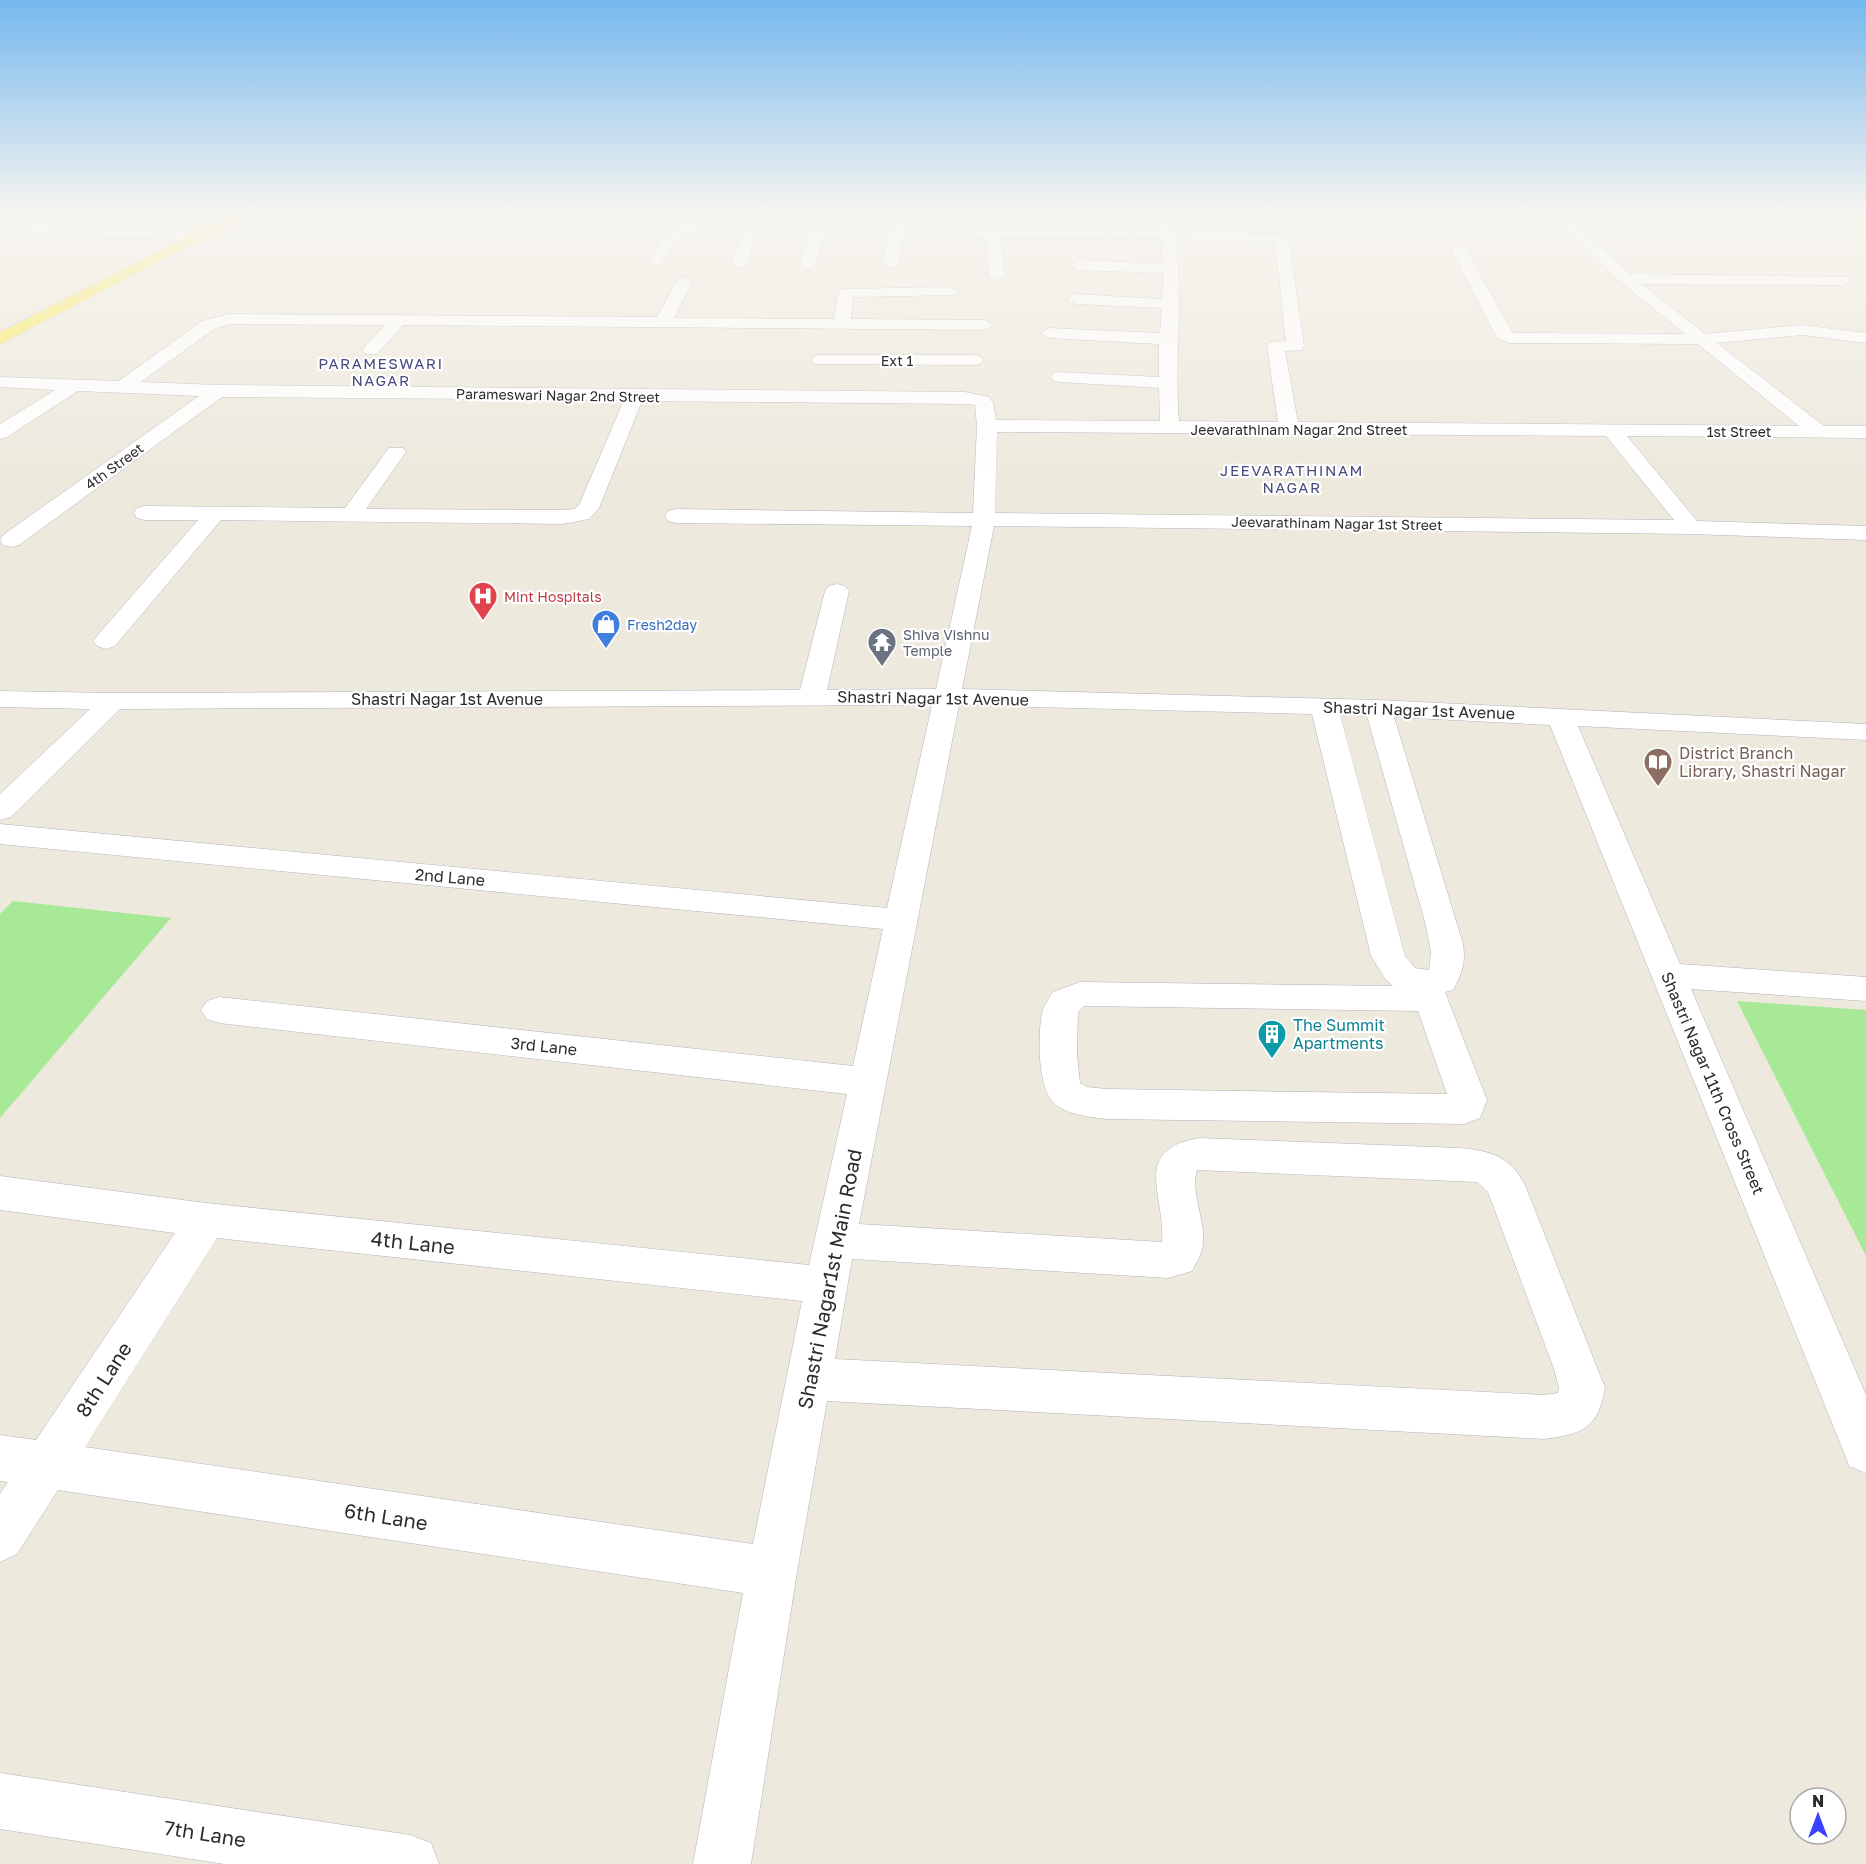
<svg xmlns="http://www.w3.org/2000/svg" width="1866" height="1864" font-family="'Golos Text',sans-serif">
<rect width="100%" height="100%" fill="#eee9dd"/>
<g fill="#a7e996">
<path d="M 13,901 L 171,918 L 0,1118 L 0,914 Z"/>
<path d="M 1737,1001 L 1866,1010 L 1866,1256 Z"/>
</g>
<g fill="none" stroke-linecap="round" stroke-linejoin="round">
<g stroke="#b1b2c0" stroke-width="1">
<g id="minor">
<path d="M 44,214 L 62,214 L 44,225 L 184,232 L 191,236 L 184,240 L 31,232 L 29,229 L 32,220 Z"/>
<path d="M 160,214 L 224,216 L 226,219 L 219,223 L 167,218 Z"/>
<path d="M 689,214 L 703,214 L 695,225 L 891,227 L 896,214 L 910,214 L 905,227 L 1160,230 L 1157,214 L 1171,214 L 1174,230 L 1284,235 L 1289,240 L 1304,346 L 1301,350 L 1285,351 L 1298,422 L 1799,426 L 1698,344 L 1509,343 L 1497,338 L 1452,250 L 1454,247 L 1464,247 L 1466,250 L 1513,333 L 1685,334 L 1621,282 L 1561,224 L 1335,225 L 1314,221 L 1309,214 L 1335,217 L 1565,216 L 1570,217 L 1630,274 L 1848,277 L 1851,280 L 1843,285 L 1642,284 L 1705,334 L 1802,325 L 1866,333 L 1866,343 L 1802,335 L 1717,343 L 1824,426 L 1866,426 L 1866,438 L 1627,436 L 1697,521 L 1866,526 L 1866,540 L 1691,534 L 994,526 L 962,689 L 1378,700 L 1866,724 L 1866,740 L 1578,726 L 1680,964 L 1866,977 L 1866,1001 L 1691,989 L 1866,1395 L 1866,1473 L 1849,1466 L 1843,1450 L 1550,725 L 1394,717 L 1463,944 C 1466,963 1462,974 1453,990 L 1445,992 L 1487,1100 L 1480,1118 L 1464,1124 L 1107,1119 C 1091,1117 1066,1115 1054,1103 C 1037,1086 1038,1035 1042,1013 C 1044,1006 1049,998 1053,992 L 1080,982 L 1393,986 L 1386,980 L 1371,956 L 1312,714 L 959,705 L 859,1224 L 1162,1242 C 1166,1196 1130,1150 1199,1138 L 1460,1148 C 1491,1151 1510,1156 1525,1185 L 1605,1388 C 1598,1429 1582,1434 1544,1439 L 827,1401 L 797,1572 L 751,1864 L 693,1864 L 743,1593 L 58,1490 L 17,1554 L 0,1562 L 0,1494 L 8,1482 L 0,1481 L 0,1435 L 36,1440 L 175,1233 L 0,1210 L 0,1176 L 206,1203 L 809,1265 L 847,1094 L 219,1023 L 207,1019 L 201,1010 L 207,1001 L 219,997 L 853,1066 L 883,929 L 0,844 L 0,824 L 887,908 L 932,705 L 120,709 L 11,817 L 0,820 L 0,794 L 90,709 L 0,707 L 0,691 L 113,693 L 800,690 L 825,591 L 829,586 L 837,584 L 845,586 L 849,591 L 827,690 L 936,689 L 972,526 L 676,523 L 668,521 L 665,516 L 668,511 L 676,509 L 973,513 L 977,426 L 975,405 L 965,404 L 642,401 L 599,508 L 589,519 L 563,524 L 221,520 L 115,646 L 106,649 L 97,646 L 93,641 L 97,636 L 198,520 L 145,520 L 137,518 L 134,513 L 137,508 L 145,506 L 345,508 L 389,448 L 403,448 L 406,452 L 366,509 L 563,510 L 574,509 L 579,505 L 624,400 L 222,397 L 19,545 L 11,547 L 3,545 L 0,540 L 3,535 L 199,396 L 78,391 L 7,437 L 0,439 L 0,424 L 55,390 L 0,387 L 0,377 L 119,381 L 202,321 L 229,314 L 657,317 L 676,282 L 684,277 L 692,282 L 674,318 L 834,319 L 838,293 L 843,289 L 950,287 L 958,292 L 956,295 L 853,297 L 851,319 L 985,320 L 993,325 L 985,330 L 403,325 L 377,354 L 365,354 L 362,350 L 385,325 L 230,324 L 214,329 L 141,382 L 218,385 L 965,392 L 989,397 L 993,403 L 996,420 L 1160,421 L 1159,388 L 1060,382 L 1054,381 L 1051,377 L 1054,373 L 1060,372 L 1159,377 L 1159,344 L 1049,338 L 1041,333 L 1049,328 L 1160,333 L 1162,308 L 1075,304 L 1067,299 L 1075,294 L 1162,299 L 1163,273 L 1079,270 L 1071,265 L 1079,260 L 1163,264 L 1161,238 L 1000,237 L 1005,276 L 997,281 L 989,276 L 985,236 L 903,235 L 899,263 L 891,268 L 883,263 L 889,235 L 823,235 L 816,264 L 808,269 L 800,264 L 809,235 L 756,234 L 747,263 L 739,268 L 731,263 L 742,234 L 687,233 L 680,236 L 661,264 L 651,264 L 649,261 L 670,230 L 680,226 ZM 1175,239 L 1275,242 L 1286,341 L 1270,342 L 1267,346 L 1278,422 L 1179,421 C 1174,360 1184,296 1175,239 ZM 997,432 L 1606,436 L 1674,520 L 995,513 ZM 1340,715 L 1367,716 L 1425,922 L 1431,952 L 1429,970 L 1415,968 L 1405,956 ZM 1084,1006 L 1418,1011 L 1447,1094 L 1107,1089 L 1087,1087 L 1080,1083 L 1077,1054 L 1078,1012 ZM 1197,1170 L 1477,1182 L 1488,1192 L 1554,1369 L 1559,1388 L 1558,1393 L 1544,1395 L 835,1359 L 852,1259 L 1168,1278 L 1192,1271 C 1196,1263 1202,1254 1203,1245 C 1206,1221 1190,1193 1197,1170 ZM 217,1238 L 802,1301 L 753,1544 L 85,1447 Z"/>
<path d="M 820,355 L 974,355 L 980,356 L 983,360 L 980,364 L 974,365 L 814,364 L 811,360 L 814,356 Z"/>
<path d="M 0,1773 L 410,1835 L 431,1843 L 439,1864 L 224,1864 L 0,1829 Z"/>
</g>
</g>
<g stroke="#ccc" stroke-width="1">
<path id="major" d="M 233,214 L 251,214 L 0,344 L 0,332 Z"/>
</g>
<use href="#minor" fill="#fff" fill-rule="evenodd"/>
<use href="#major" fill="#fbea55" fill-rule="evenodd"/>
</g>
<linearGradient id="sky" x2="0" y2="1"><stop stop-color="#75b8ee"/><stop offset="0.45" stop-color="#f7f5f0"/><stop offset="1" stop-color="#f7f5f0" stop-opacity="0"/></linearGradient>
<rect width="1866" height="475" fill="url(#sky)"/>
<defs>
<g id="hospital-pin" transform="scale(1.5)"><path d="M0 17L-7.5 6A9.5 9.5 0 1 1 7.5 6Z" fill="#e0444e" stroke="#fff"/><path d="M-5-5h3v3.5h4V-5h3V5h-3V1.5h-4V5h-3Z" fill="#fff"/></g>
<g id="shop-pin" transform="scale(1.5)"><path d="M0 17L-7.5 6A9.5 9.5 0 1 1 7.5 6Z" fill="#3f7fe0" stroke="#fff"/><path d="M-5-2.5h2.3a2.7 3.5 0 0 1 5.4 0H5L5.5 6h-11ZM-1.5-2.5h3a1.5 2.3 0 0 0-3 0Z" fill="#fff"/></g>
<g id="temple-pin" transform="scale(1.5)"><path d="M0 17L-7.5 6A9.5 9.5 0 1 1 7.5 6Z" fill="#6b7280" stroke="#fff"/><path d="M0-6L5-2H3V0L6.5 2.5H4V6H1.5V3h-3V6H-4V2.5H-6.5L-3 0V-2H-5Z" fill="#fff"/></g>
<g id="library-pin" transform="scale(1.5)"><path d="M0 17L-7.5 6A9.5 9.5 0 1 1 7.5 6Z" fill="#8d6e63" stroke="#fff"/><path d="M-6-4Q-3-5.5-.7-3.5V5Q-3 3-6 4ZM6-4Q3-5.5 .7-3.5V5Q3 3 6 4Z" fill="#fff"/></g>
<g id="building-pin" transform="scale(1.5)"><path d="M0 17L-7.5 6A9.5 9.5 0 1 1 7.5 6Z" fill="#0f9aa8" stroke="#fff"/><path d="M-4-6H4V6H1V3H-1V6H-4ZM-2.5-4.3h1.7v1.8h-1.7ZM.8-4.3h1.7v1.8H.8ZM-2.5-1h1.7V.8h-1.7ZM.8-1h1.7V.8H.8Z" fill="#fff"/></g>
</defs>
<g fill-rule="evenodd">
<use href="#hospital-pin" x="483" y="596"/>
<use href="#shop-pin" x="606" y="624"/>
<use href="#temple-pin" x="882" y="642"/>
<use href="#library-pin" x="1658" y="762"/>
<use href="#building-pin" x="1272" y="1034"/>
</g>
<g text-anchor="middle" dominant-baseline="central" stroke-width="4.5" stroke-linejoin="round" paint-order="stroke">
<g font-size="14" fill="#2c2c2c" stroke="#fff">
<text x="897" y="360">Ext 1</text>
<text transform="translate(558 395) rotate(1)">Parameswari Nagar 2nd Street</text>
<text x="1299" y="429">Jeevarathinam Nagar 2nd Street</text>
<text x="1739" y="431">1st Street</text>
<text transform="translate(114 466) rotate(-36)">4th Street</text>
<text transform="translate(1337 523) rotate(1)">Jeevarathinam Nagar 1st Street</text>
</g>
<g font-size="14" fill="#be3a42" stroke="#fff" text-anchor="start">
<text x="504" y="596">Mint Hospitals</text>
</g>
<g font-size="14" fill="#366cbe" stroke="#fff" text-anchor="start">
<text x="627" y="624">Fresh2day</text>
</g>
<g font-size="14" fill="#5b616d" stroke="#fff" text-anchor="start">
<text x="903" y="634">Shiva Vishnu<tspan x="903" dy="16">Temple</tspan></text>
</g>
<g font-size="15" letter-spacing="1.5" fill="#484b80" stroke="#fff">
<text x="381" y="363">PARAMESWARI<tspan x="381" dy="17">NAGAR</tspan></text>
<text x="1292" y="470">JEEVARATHINAM<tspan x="1292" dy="17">NAGAR</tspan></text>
</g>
<g font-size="16" fill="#2c2c2c" stroke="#fff">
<text transform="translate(933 698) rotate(1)">Shastri Nagar 1st Avenue</text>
<text x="447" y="699">Shastri Nagar 1st Avenue</text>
<text transform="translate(1419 710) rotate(2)">Shastri Nagar 1st Avenue</text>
<text transform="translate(450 877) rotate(5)">2nd Lane</text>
<text transform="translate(544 1046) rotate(6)">3rd Lane</text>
<text transform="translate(1713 1083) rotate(67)">Shastri Nagar 11th Cross Street</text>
</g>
<g font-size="16" fill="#785e54" stroke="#fff" text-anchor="start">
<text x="1679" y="753">District Branch<tspan x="1679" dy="18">Library, Shastri Nagar</tspan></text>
</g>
<g font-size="16" fill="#0d838f" stroke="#fff" text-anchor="start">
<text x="1293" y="1025">The Summit<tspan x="1293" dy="18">Apartments</tspan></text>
</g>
<g font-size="20" fill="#2c2c2c" stroke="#fff">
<text transform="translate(413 1242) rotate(6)">4th Lane</text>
<text transform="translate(829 1279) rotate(-79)">Shastri Nagar1st Main Road</text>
<text transform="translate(103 1379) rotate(-57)">8th Lane</text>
<text transform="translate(386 1516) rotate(9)">6th Lane</text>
<text transform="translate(205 1833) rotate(9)">7th Lane</text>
</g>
</g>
<g transform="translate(1818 1816)"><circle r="28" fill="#ffffff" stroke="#ababab" stroke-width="1.5"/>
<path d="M0-4.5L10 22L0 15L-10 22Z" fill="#3943ff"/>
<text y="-9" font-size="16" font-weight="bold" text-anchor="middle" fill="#2c2c2c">N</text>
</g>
</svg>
